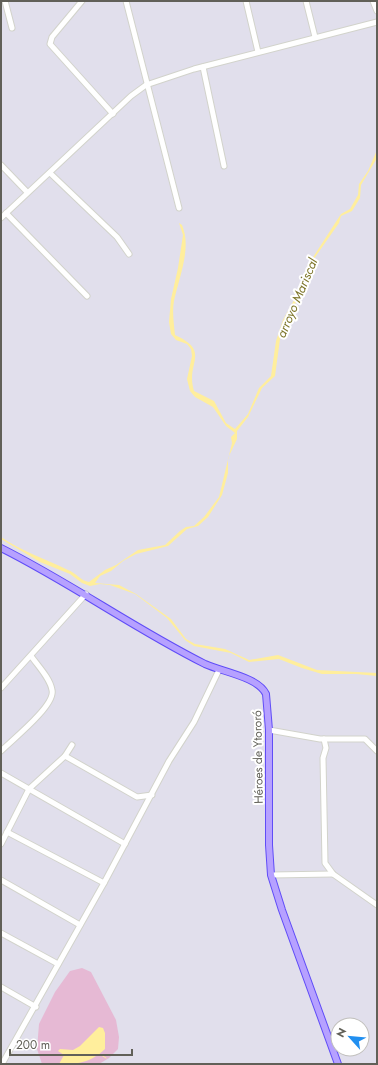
<svg xmlns="http://www.w3.org/2000/svg" width="378" height="1065" font-family="Jost,sans-serif">
<rect width="100%" height="100%" fill="#e1dfec"/>
<path fill="#e6b9d4" d="M 82,968 L 91,972 L 116,1020 L 119,1037 L 118,1049 L 109,1058 L 99,1064 L 42,1064 L 37,1049 L 39,1024 L 55,992 L 70,971 Z"/>
<g fill="#ffee9c">
<path d="M 377,150 L 377,158 L 361,185 L 360,198 L 352,211 L 341,216 L 339,223 L 311,263 L 305,277 L 301,293 L 286,321 L 280,339 L 275,376 L 262,388 L 248,417 L 237,431 L 237,439 L 228,458 L 228,473 L 222,495 L 208,517 L 198,526 L 187,529 L 168,546 L 136,554 L 123,561 L 111,571 L 100,576 L 95,583 L 119,585 L 136,594 L 171,619 L 186,639 L 195,644 L 225,649 L 249,660 L 278,655 L 317,670 L 377,673 L 377,676 L 356,674 L 322,674 L 302,668 L 279,659 L 249,662 L 231,653 L 194,646 L 185,640 L 167,618 L 135,594 L 110,585 L 100,584 L 90,586 L 82,583 L 70,574 L 40,562 L 1,539 L 1,537 C 21,551 46,559 68,570 C 76,573 81,581 89,582 L 105,570 L 116,565 L 138,550 L 165,545 L 180,531 L 186,527 L 194,526 L 204,517 L 219,497 L 232,443 L 231,437 L 235,433 L 226,426 L 213,407 L 195,397 L 190,391 L 187,379 L 192,356 L 191,349 L 187,344 L 176,340 L 171,334 L 169,322 L 171,299 L 178,268 L 183,235 L 179,223 L 182,225 C 192,248 179,277 174,301 C 172,311 174,325 175,335 C 212,352 185,362 194,391 L 214,401 L 226,423 L 235,429 L 248,414 L 259,388 L 271,376 L 276,341 L 283,320 L 298,293 L 308,265 L 341,214 L 350,209 L 358,195 L 359,184 L 368,171 Z"/>
<path d="M 99,1027 L 103,1028 L 105,1033 L 105,1049 C 90,1063 78,1064 59,1064 L 64,1055 L 58,1051 L 60,1049 L 73,1050 L 80,1046 Z"/>
</g>
<g fill="none" stroke-linecap="round" stroke-linejoin="round">
<path stroke="#ffee9c" stroke-width="1" d="M 98,1053 L 106,1058"/>
<g stroke="#d2d3cb" stroke-width="7">
<g id="minor">
<path d="M 5,1 L 12,28"/>
<path d="M 82,1 L 52,37 L 50,44 L 113,114"/>
<path d="M 126,1 L 179,208"/>
<path d="M 246,1 L 258,52"/>
<path d="M 306,1 L 315,37"/>
<path d="M 373,1 L 377,11"/>
<path d="M 203,67 L 224,166"/>
<path d="M 1,165 L 27,192"/>
<path d="M 50,173 L 117,237 L 129,254"/>
<path d="M 6,213 L 87,296"/>
<path d="M 1,218 L 131,96 L 146,85 L 194,69 L 377,22"/>
<path d="M 1,688 L 86,594"/>
<path d="M 269,730 L 320,739 L 365,739 L 377,751"/>
<path d="M 324,739 L 326,748 L 323,758 L 325,863 L 333,874 L 377,905"/>
<path d="M 1,751 C 12,740 56,705 52,690 C 50,678 38,666 31,656"/>
<path d="M 65,756 L 137,797 L 152,795"/>
<path d="M 1,773 L 125,844"/>
<path d="M 7,832 L 104,883"/>
<path d="M 1,844 L 29,789 L 65,756 L 72,745"/>
<path d="M 271,875 L 333,874"/>
<path d="M 1,880 L 80,925"/>
<path d="M 1,933 L 58,964"/>
<path d="M 1,987 L 36,1007"/>
<path d="M 2,1064 L 104,883 L 169,761 L 194,722 L 219,670"/>
</g>
</g>
<g stroke="#604df7" stroke-width="8">
<path id="major" d="M 1,548 C 71,583 135,629 205,664 C 223,672 258,677 266,694 L 269,730 L 269,845 L 271,875 L 282,910 L 338,1064"/>
</g>
<use href="#minor" stroke="#fff" stroke-width="5"/>
<use href="#major" stroke="#b6a1ff" stroke-width="6"/>
</g>
<g text-anchor="middle" dominant-baseline="central" stroke-width="4" stroke-linejoin="round" paint-order="stroke">
<g font-size="12" fill="#616058" stroke="#fff">
<text transform="translate(258 757) rotate(-91)">Héroes de Ytororó</text>
</g>
<g font-size="13" font-style="italic" fill="#7e762a" stroke="#fff">
<text transform="translate(297 298) rotate(-67)">arroyo Mariscal</text>
</g>
</g>
<rect width="378" height="1065" fill="none" stroke="#616058" stroke-width="4"/>
<g transform="translate(350 1037) rotate(297)"><circle r="19" fill="#ffffff" stroke="#c0bfbc"/>
<path d="M0-3L7 15L0 10L-7 15Z" fill="#218ff0"/>
<text y="-6" font-size="11" font-weight="bold" text-anchor="middle" fill="#616058">N</text>
</g>
<path d="M10 1049v6h122v-6" fill="none" stroke="#616058" stroke-width="2"/>
<text x="16" y="1049" font-size="12" fill="#616058" stroke="#ffffff" stroke-width="3" paint-order="stroke">200 m</text>
</svg>
